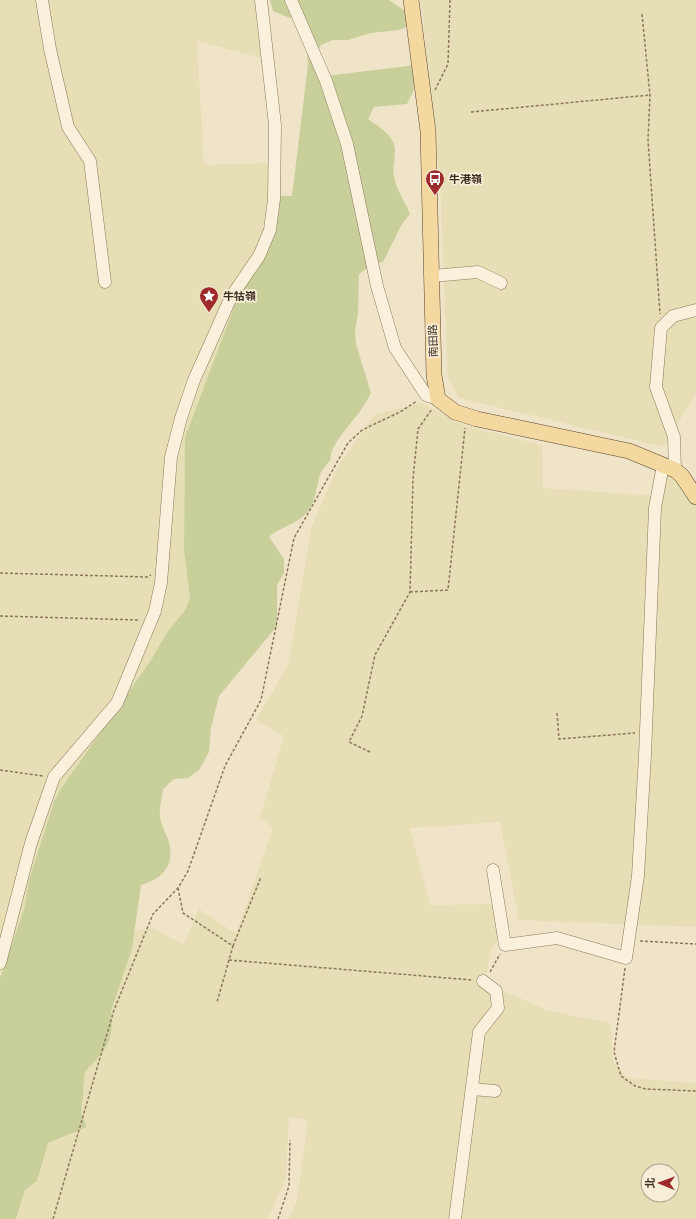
<svg xmlns="http://www.w3.org/2000/svg" width="696" height="1219" font-family="'Times New Roman','Noto Sans TC',serif">
<rect width="100%" height="100%" fill="#f0e4c8"/>
<g fill="#e6deb5" fill-rule="evenodd">
<path d="M 0,0 L 256,0 L 262,58 L 197,41 L 204,165 L 270,163 L 276,196 L 185,437 L 184,549 L 190,598 L 185,610 L 166,634 L 151,660 L 60,790 L 54,802 L 29,880 L 24,910 L 0,978 Z"/>
<path d="M 421,0 L 696,0 L 696,393 L 664,447 L 459,398 L 448,379 L 440,182 Z"/>
<path d="M 422,403 L 463,425 L 542,445 L 543,488 L 657,496 L 668,459 L 696,498 L 696,927 L 519,920 L 500,822 L 410,828 L 430,905 L 497,904 L 504,932 L 491,949 L 485,982 L 548,1011 L 611,1023 L 613,1061 L 627,1078 L 696,1083 L 696,1219 L 289,1219 L 297,1200 L 308,1120 L 289,1117 L 286,1178 L 268,1219 L 16,1219 L 25,1190 L 37,1181 L 48,1143 L 87,1127 L 81,1114 L 85,1072 L 112,1027 L 111,1011 L 132,949 L 135,930 L 153,928 L 183,945 L 199,909 L 236,934 L 273,828 L 260,817 L 284,736 L 256,720 L 288,665 L 312,525 L 337,468 L 374,415 ZM 648,1171 L 672,1171 L 672,1195 L 648,1195 Z"/>
</g>
<path fill="#c9cf9b" d="M 270,0 L 389,0 L 407,12 L 412,24 L 399,30 L 371,33 L 348,40 L 333,40 L 321,45 L 315,55 L 325,76 L 416,65 L 413,92 L 407,104 L 374,107 L 368,119 C 378,126 396,137 395,151 C 395,160 392,168 394,176 C 396,190 405,201 410,214 L 402,224 L 383,262 L 370,266 L 359,274 L 358,314 L 355,330 L 356,344 L 371,393 C 362,413 344,428 333,448 C 331,451 331,456 330,460 C 328,464 323,468 321,472 C 316,485 317,498 309,510 C 299,524 281,526 269,537 L 284,559 L 284,573 L 277,585 L 277,626 L 219,696 L 211,728 L 209,752 L 199,770 L 188,778 L 174,779 L 163,789 C 162,797 159,807 160,816 C 161,826 166,833 169,842 C 175,866 162,879 141,885 L 132,949 L 111,1011 L 112,1027 L 109,1041 L 103,1052 L 85,1072 L 81,1114 L 87,1127 L 48,1143 L 37,1181 L 25,1190 L 16,1219 L 0,1219 L 0,978 L 24,910 L 29,880 L 54,802 L 60,790 L 151,660 L 166,634 L 185,610 L 190,598 L 184,549 L 185,437 L 276,196 L 292,196 L 308,65 L 307,49 L 300,22 L 273,11 Z"/>
<g fill="none" stroke-linecap="round" stroke-linejoin="round">
<g stroke="#8d765c" stroke-width="13">
<g id="minor">
<path d="M 42,0 L 50,49 L 68,127 L 90,161 L 105,282"/>
<path d="M 291,0 L 326,81 L 347,144 L 377,286 L 395,348 L 426,395 L 438,399"/>
<path d="M 432,276 L 478,272 L 501,283"/>
<path d="M 675,470 L 674,437 L 656,387 L 661,328 L 673,316 L 696,310"/>
<path d="M 493,870 L 505,945 L 557,938 L 626,958 L 638,876 L 645,755 L 655,508 L 663,465"/>
<path d="M 0,963 L 31,843 L 54,777 L 117,703 L 155,611 L 161,583 L 171,457 L 181,418 L 194,380 L 231,297 L 259,256 L 270,230 L 274,199 L 275,125 L 261,0"/>
<path d="M 472,1089 L 495,1091"/>
<path d="M 455,1219 L 479,1032 L 498,1008 L 496,991 L 483,981"/>
</g>
</g>
<g stroke="#5b4430" stroke-width="16">
<path id="major" d="M 411,0 L 428,131 L 434,375 L 438,399 L 455,412 L 477,419 L 629,451 L 675,470 L 682,476 L 696,497"/>
</g>
<g stroke="#8d765c" stroke-width="1.5" stroke-dasharray="3 2" stroke-linecap="butt">
<path d="M 642,14 L 650,95 L 648,140 L 660,314"/>
<path d="M 435,90 L 448,64 L 450,0"/>
<path d="M 471,112 L 650,95"/>
<path d="M 0,573 L 147,577 L 151,575"/>
<path d="M 410,592 L 448,590 L 465,428"/>
<path d="M 0,616 L 139,620"/>
<path d="M 557,713 L 559,739 L 635,733"/>
<path d="M 370,752 L 349,742 L 362,716 L 375,655 L 410,592 L 413,479 L 418,429 L 432,409"/>
<path d="M 0,770 L 43,776"/>
<path d="M 178,888 L 183,913 L 233,946 L 217,1002"/>
<path d="M 640,941 L 696,944"/>
<path d="M 233,946 L 261,877"/>
<path d="M 229,960 L 472,980"/>
<path d="M 625,968 L 614,1052 L 621,1076 L 635,1086 L 646,1089 L 696,1091"/>
<path d="M 490,972 L 500,954"/>
<path d="M 53,1219 L 114,1010 L 153,914 L 178,888 L 188,871 L 225,766 L 261,700 L 294,538 L 348,443 L 362,430 L 400,412 L 417,401"/>
<path d="M 278,1219 L 289,1186 L 290,1140"/>
</g>
<use href="#minor" stroke="#faf1dc" stroke-width="12"/>
<use href="#major" stroke="#f3d9a0" stroke-width="15"/>
</g>
<defs>
<g id="bus-pin" transform="scale(1)"><path d="M0 17L-7.5 6A9.5 9.5 0 1 1 7.5 6Z" fill="#9e2a2b" stroke="#f7eed8"/><path d="M-5-6H5V4H4V6H2V4H-2V6H-4V4H-5ZM-3.5-4V0h7V-4ZM-3.5 1.2v1.5H-2V1.2ZM2 1.2v1.5H3.5V1.2Z" fill="#fff"/></g>
<g id="sight-pin" transform="scale(1)"><path d="M0 17L-7.5 6A9.5 9.5 0 1 1 7.5 6Z" fill="#9e2a2b" stroke="#f7eed8"/><path d="M0-6L1.8-2.2L6-1.7L2.9 1.2L3.7 5.4L0 3.3L-3.7 5.4L-2.9 1.2L-6-1.7L-1.8-2.2Z" fill="#fff"/></g>
</defs>
<g fill-rule="evenodd">
<use href="#bus-pin" x="435" y="179"/>
<use href="#sight-pin" x="209" y="296"/>
</g>
<g text-anchor="middle" dominant-baseline="central" stroke-width="3.5" stroke-linejoin="round" paint-order="stroke">
<g font-size="11" font-weight="bold" fill="#3d2e20" stroke="#f7eed8" text-anchor="start">
<text x="449" y="179">牛港嶺</text>
<text x="223" y="296">牛牯嶺</text>
</g>
<g font-size="11" fill="#3d2e20" stroke="#f7eed8">
<text transform="translate(433 341) rotate(-92)">南田路</text>
</g>
</g>
<g transform="translate(660 1183) rotate(271)"><circle r="19" fill="#f7eed8" stroke="#ada18e"/>
<path d="M0-3L7 15L0 10L-7 15Z" fill="#9e2a2b"/>
<text y="-6" font-size="11" font-weight="bold" text-anchor="middle" fill="#3d2e20">北</text>
</g>
</svg>
